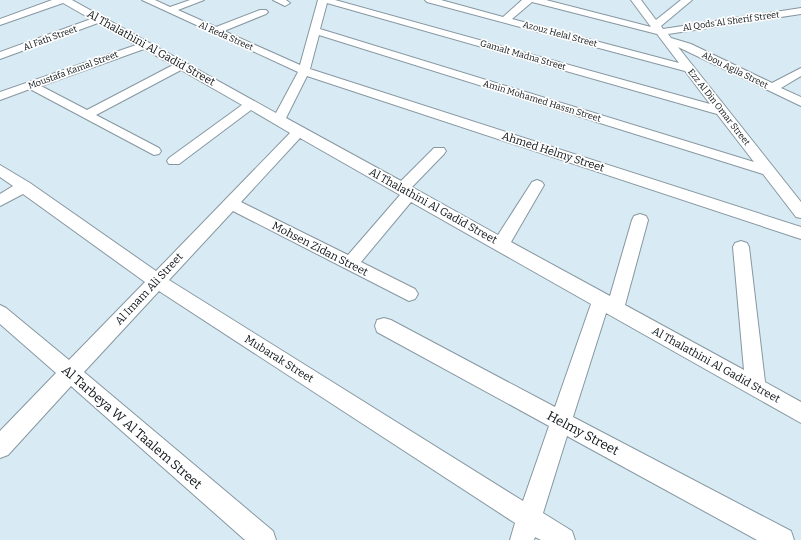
<svg xmlns="http://www.w3.org/2000/svg" width="801" height="540" font-family="Bitter,serif">
<rect width="100%" height="100%" fill="#d8eaf4"/>
<g fill="none" stroke-linecap="round" stroke-linejoin="round">
<g stroke="#8697a0" stroke-width="2">
<g id="minor">
<path d="M 52,0 L 72,0 L 276,113 L 298,72 L 142,0 L 155,0 L 170,7 L 190,0 L 204,0 L 178,10 L 216,27 L 260,10 L 266,10 L 268,12 L 266,14 L 224,31 L 300,65 L 318,0 L 335,0 L 710,104 L 685,71 L 427,2 L 425,0 L 441,0 L 503,17 L 522,0 L 546,0 L 651,27 L 631,0 L 641,0 L 656,20 L 681,0 L 692,0 L 661,26 L 663,29 L 801,8 L 801,14 L 668,34 L 671,38 L 691,44 L 772,83 L 801,68 L 801,76 L 781,88 L 801,97 L 801,106 L 678,47 L 801,202 L 801,218 L 796,217 L 763,174 L 319,35 L 310,69 L 801,227 L 801,239 L 307,76 L 286,118 L 401,181 L 434,148 L 444,148 L 446,151 L 444,154 L 412,187 L 498,235 L 532,182 L 537,180 L 542,182 L 544,185 L 511,242 L 610,296 L 632,220 L 634,216 L 640,214 L 646,216 L 648,220 L 625,305 L 744,370 L 733,247 L 735,243 L 741,241 L 747,243 L 749,247 L 765,382 L 801,402 L 801,423 L 606,313 L 573,417 L 791,531 L 794,540 L 757,540 L 567,436 L 543,513 L 572,531 L 575,540 L 541,540 L 535,537 L 534,540 L 510,540 L 515,523 L 159,291 L 84,372 L 273,531 L 276,540 L 245,540 L 71,386 L 8,455 L 0,458 L 0,431 L 56,373 L 0,324 L 0,305 L 6,308 L 69,360 L 145,282 L 23,194 L 0,206 L 0,194 L 13,186 L 0,177 L 0,165 L 30,183 L 156,271 L 290,133 L 251,110 L 179,164 L 169,164 L 167,161 L 169,158 L 242,105 L 181,70 L 96,115 L 159,148 L 161,151 L 159,154 L 154,155 L 30,89 L 0,100 L 0,92 L 136,45 L 98,23 L 0,59 L 0,52 L 91,19 L 63,3 L 0,25 L 0,19 ZM 532,2 L 657,34 L 679,63 L 512,19 ZM 327,3 L 717,114 L 754,162 L 320,29 ZM 144,49 L 173,65 L 87,110 L 41,86 ZM 300,138 L 400,195 L 348,255 L 241,202 ZM 411,202 L 591,304 L 555,407 L 391,320 L 384,318 L 377,320 L 375,326 L 377,332 L 549,426 L 523,501 L 169,280 L 233,211 L 409,301 L 415,299 L 418,294 L 415,289 L 361,262 Z"/>
<path d="M 273,0 L 286,0 L 290,3 L 285,6 Z"/>
</g>
</g>
<use href="#minor" fill="#fff" fill-rule="evenodd"/>
</g>
<g text-anchor="middle" dominant-baseline="central" stroke-width="3.5" stroke-linejoin="round" paint-order="stroke">
<g font-size="9" fill="#0c1215" stroke="#fff">
<text transform="translate(731 21) rotate(-8)">Al Qods Al Sherif Street</text>
<text transform="translate(560 34) rotate(15)">Azouz Helal Street</text>
<text transform="translate(226 36) rotate(24)">Al Reda Street</text>
<text transform="translate(50 38) rotate(-20)">Al Fath Street</text>
<text transform="translate(523 55) rotate(16)">Gamalt Madna Street</text>
<text transform="translate(73 70) rotate(-20)">Moustafa Kamal Street</text>
<text transform="translate(735 70) rotate(26)">Abou Agila Street</text>
<text transform="translate(542 101) rotate(17)">Amin Mohamed Hassn Street</text>
<text transform="translate(719 107) rotate(52)">Ezz Al Din Omar Street</text>
</g>
<g font-size="11" fill="#0c1215" stroke="#fff">
<text transform="translate(151 48) rotate(29)">Al Thalathini Al Gadid Street</text>
<text transform="translate(553 152) rotate(18)">Ahmed Helmy Street</text>
<text transform="translate(433 206) rotate(29)">Al Thalathini Al Gadid Street</text>
<text transform="translate(320 249) rotate(27)">Mohsen Zidan Street</text>
<text transform="translate(149 289) rotate(-47)">Al Imam Ali Street</text>
<text transform="translate(279 359) rotate(32)">Mubarak Street</text>
<text transform="translate(716 365) rotate(29)">Al Thalathini Al Gadid Street</text>
</g>
<g font-size="13" fill="#0c1215" stroke="#fff">
<text transform="translate(132 427) rotate(41)">Al Tarbeya W Al Taalem Street</text>
<text transform="translate(583 433) rotate(28)">Helmy Street</text>
</g>
</g>
</svg>
